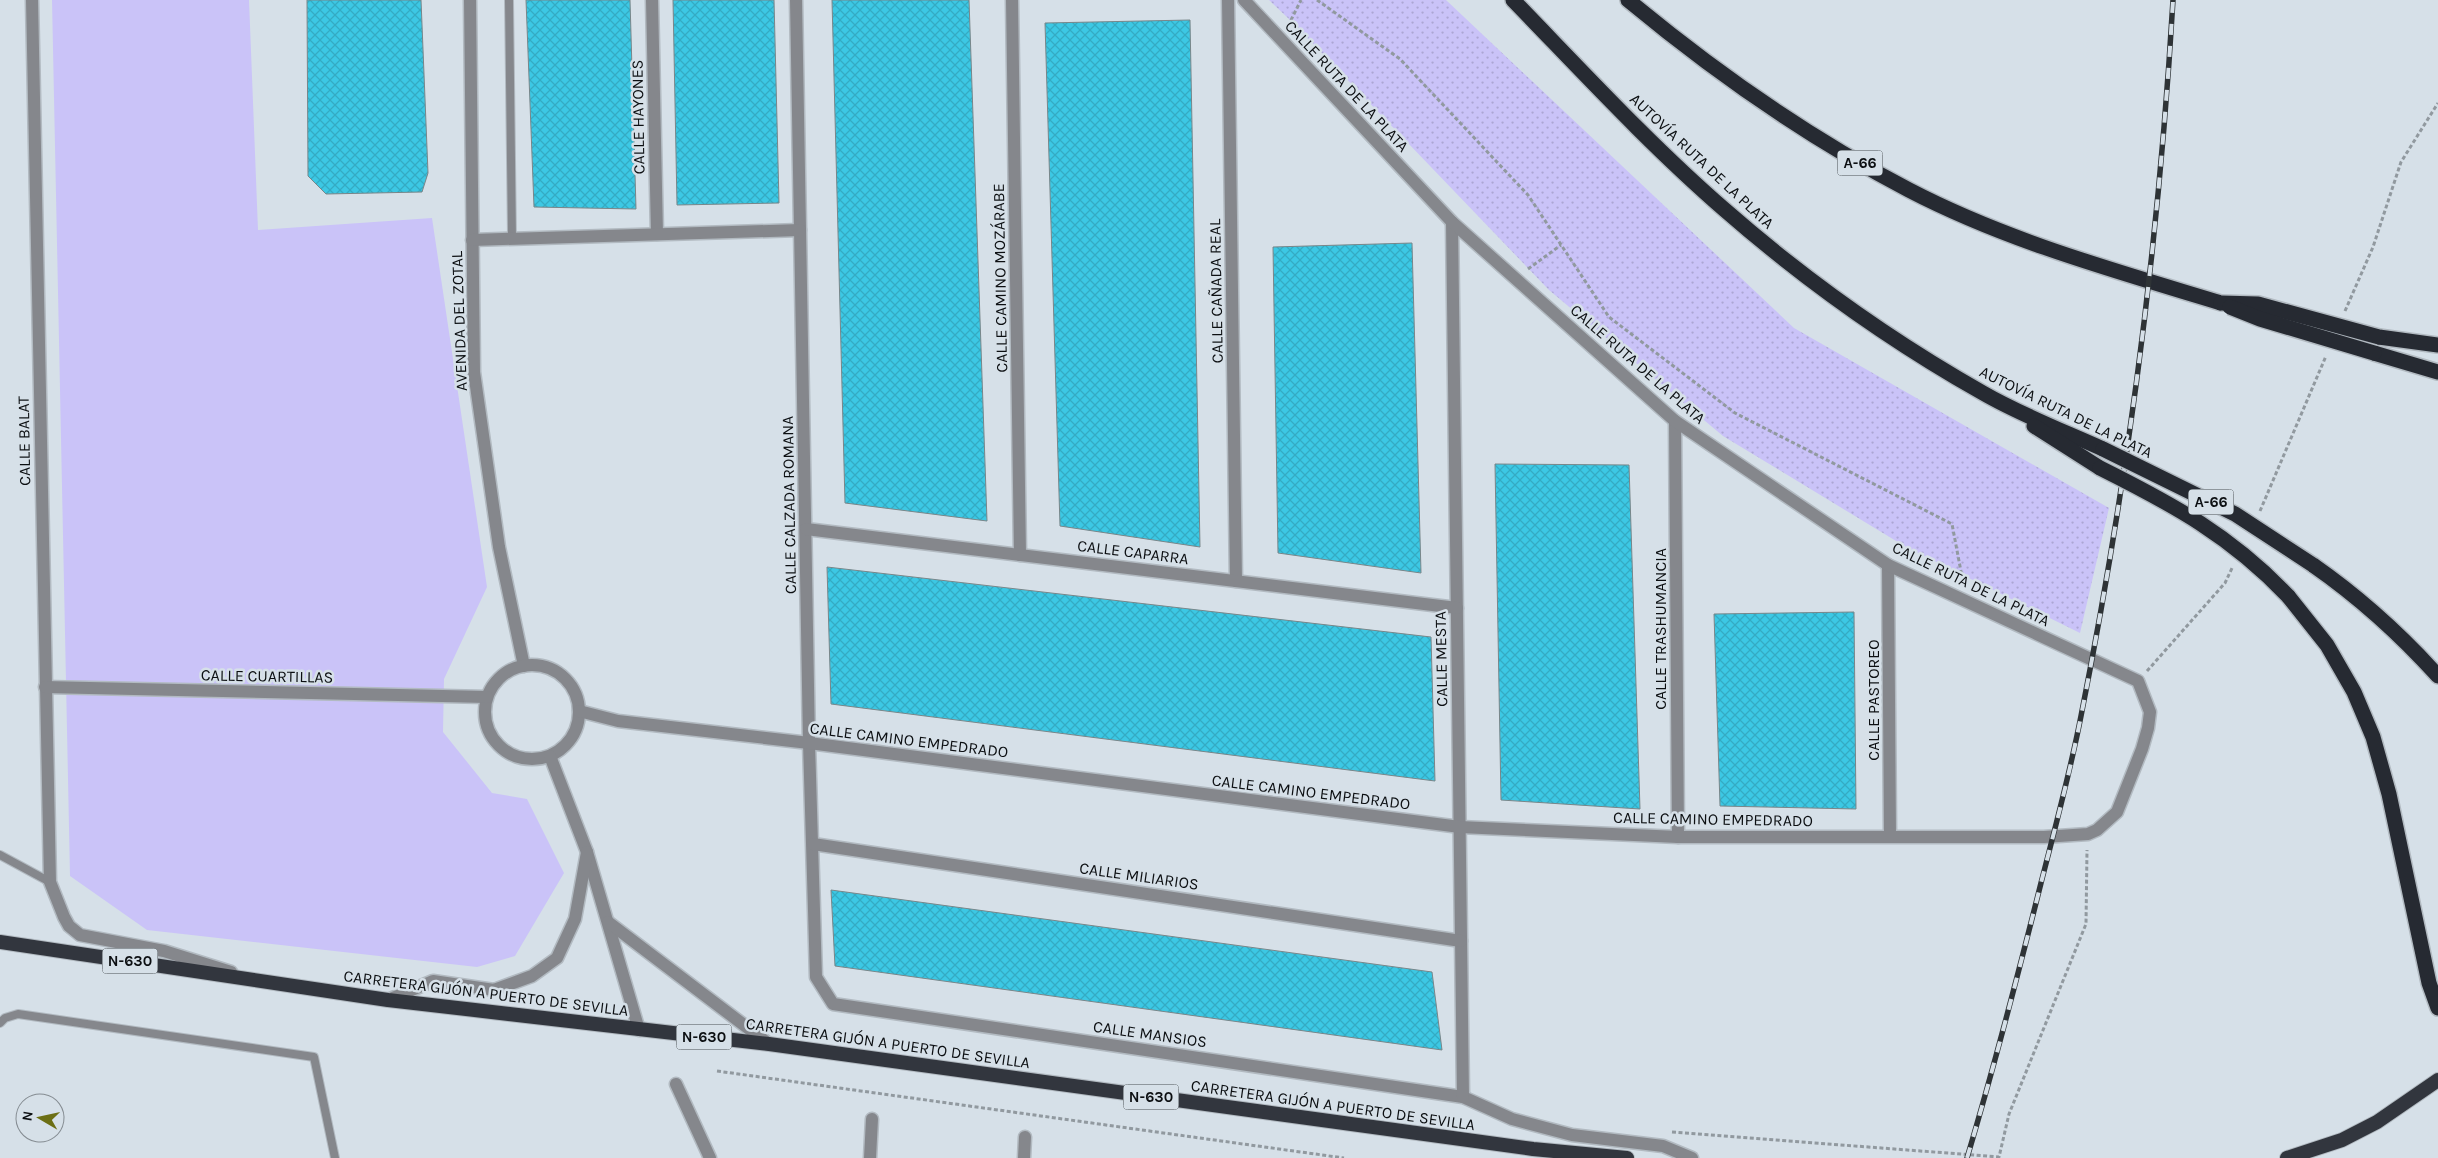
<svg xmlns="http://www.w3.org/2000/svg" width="2438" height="1158" font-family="Karla,sans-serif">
<defs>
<pattern id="park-dots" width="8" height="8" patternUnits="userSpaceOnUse" patternTransform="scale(1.25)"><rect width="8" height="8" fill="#cac3f8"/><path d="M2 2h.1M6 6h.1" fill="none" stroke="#aca6d4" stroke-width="1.8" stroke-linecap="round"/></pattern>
<pattern id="building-cross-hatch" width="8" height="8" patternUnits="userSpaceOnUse" patternTransform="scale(1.25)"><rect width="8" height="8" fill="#3cc8e4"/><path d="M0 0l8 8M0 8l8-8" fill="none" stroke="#34abc3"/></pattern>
</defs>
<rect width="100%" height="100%" fill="#d6e0e8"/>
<path fill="#cac3f8" d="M 52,0 L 249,0 L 258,230 L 432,218 L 487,587 L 444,679 L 443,732 L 492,793 L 527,799 L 564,873 L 515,956 L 477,967 L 147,930 L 70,876 Z"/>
<path fill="url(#park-dots)" d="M 1269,0 L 1446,0 L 1794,328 L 2109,508 L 2080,633 L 1906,547 L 1723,436 L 1549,290 L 1289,19 Z"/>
<g fill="url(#building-cross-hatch)" stroke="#798689">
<path d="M 307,0 L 421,0 L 428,173 L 422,192 L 326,194 L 308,176 Z"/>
<path d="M 526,0 L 630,0 L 636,209 L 534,207 Z"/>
<path d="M 673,0 L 774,0 L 779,203 L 677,205 Z"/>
<path d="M 832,0 L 969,0 L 987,521 L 845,503 Z"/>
<path d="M 1190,20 L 1200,547 L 1060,526 L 1045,23 Z"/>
<path d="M 1412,243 L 1421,573 L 1278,553 L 1273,247 Z"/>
<path d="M 1495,464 L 1629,465 L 1640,809 L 1501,800 Z"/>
<path d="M 827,567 L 1431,637 L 1435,781 L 831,704 Z"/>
<path d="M 1854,612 L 1856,809 L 1720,806 L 1714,614 Z"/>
<path d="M 831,890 L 1432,972 L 1442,1050 L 835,966 Z"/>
</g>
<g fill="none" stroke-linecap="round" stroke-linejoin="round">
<g stroke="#b2bac1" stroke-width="10">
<g id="service">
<path d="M 509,0 L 512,239"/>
<path d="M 0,855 L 50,882"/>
<path d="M 0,1023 L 5,1018 L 18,1014 L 314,1057 L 335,1158"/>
</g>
</g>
<g stroke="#b2bac1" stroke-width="15">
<g id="minor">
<path d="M 32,0 L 50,882 L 64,917 L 69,926 L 80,935 L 164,951 L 231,972"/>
<path d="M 470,0 L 474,372 L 499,547 L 524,666"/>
<path d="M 652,0 L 657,234"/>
<path d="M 796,0 L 809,743 L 816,977 L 833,1004 L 1463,1097 L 1512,1119 L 1572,1135 L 1663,1146 L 1692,1158"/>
<path d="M 1012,0 L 1020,555"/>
<path d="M 1228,0 L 1236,581"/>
<path d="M 1452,222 L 1463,1097"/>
<path d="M 472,240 L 800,230"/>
<path d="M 1675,421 L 1678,837"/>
<path d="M 806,529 L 1457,608"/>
<path d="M 1888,565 L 1890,836"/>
<circle cx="532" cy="712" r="47"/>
<path d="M 45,687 L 487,697"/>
<path d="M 579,711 L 618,721 L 809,743 L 1460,827 L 1678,837 L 2044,837 L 2088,834 L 2097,830 L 2117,812 L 2142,749 L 2148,728 L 2150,712 L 2138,681 L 1888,565 L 1675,421 L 1452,222 L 1244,0"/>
<path d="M 550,756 L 587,852 L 639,1030"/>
<path d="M 813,844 L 1461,941"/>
<path d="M 608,922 L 769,1044"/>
<path d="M 388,1000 L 433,981 L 494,990 L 532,976 L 557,958 L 575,919 L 587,852"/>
<path d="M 676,1084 L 710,1158"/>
<path d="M 870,1158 L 872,1119"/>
<path d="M 1024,1158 L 1025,1137"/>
</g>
</g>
<g stroke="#b2bac1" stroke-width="16">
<g id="trunk">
<path d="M 0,942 L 388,1000 L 769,1044 L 1533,1149 L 1627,1158"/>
<path d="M 2287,1158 L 2342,1140 L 2377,1122 L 2438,1080"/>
</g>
</g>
<g stroke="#b2bac1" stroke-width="18">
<g id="motorway">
<path d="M 1513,0 C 1582,71 1650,145 1725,210 C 1804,279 1891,341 1983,393 C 2021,415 2063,431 2103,449"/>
<path d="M 1628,0 C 1716,73 1807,137 1909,190 C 2007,241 2116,271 2221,303"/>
<path d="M 2379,337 L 2438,345"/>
<path d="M 2374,353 L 2438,372"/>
<path d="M 2034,426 L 2100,468"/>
<path d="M 2313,565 C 2359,597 2400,634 2438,676"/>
<path d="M 2288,596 L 2327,645 L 2354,692 L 2373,737 L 2389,794 L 2429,983 L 2438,1008"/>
</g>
</g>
<g stroke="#91999f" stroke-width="3" stroke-dasharray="4 2.5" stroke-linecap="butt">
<path d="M 1317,0 L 1400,59 L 1528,195 L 1609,317 L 1735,413 L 1952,524 L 1963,582"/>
<path d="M 1288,26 L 1301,0"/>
<path d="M 1528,269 L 1561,245"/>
<path d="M 2345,311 L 2373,247 L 2401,162 L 2438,103"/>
<path d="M 2260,511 L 2326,356"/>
<path d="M 2147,671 L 2225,583 L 2233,566"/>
<path d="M 717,1071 L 1344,1158"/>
<path d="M 1672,1132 L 1999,1157 L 2009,1114 L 2086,924 L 2087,850"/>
</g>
<use href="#service" stroke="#85878c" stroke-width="8"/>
<use href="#minor" stroke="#85878c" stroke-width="12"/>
<use href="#trunk" stroke="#32363e" stroke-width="14"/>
<use href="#motorway" stroke="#262a32" stroke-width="15"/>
<g stroke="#2e3336" stroke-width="5.5">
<path id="rail" d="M 1967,1158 C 1994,1067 2018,975 2041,883 C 2055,828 2070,773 2081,716 C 2128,480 2159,240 2173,0"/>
</g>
<use href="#rail" stroke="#d6e0e8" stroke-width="4" stroke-dasharray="11" stroke-linecap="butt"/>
<g stroke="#b2bac1" stroke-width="18" stroke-linecap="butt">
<g id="motorway-bridge">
<path d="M 2221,303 L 2258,304 L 2379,337"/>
<path d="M 2230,307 L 2260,319 L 2374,353"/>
<path d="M 2103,449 L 2235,514 L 2313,565"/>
<path d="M 2100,468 C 2174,505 2231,536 2288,596"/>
</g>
</g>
<use href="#motorway-bridge" stroke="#262a32" stroke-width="15"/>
</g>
<g text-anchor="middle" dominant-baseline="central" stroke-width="5" stroke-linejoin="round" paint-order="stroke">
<g fill="#d6e0e8" stroke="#494e52" stroke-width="1">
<rect x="1837.5" y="150.5" width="45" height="25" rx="4"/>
<rect x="2188.5" y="489.5" width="45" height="25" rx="4"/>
<rect x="102.5" y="948.5" width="55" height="25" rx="4"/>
<rect x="676.5" y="1024.5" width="55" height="25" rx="4"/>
<rect x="1123.5" y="1084.5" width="55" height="25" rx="4"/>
</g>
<g font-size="15" font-weight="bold" fill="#0c0f12">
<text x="1860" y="163">A-66</text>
<text x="2211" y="502">A-66</text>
<text x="130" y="961">N-630</text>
<text x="704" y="1037">N-630</text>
<text x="1151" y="1097">N-630</text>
</g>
<g font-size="16" fill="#0c0f12" stroke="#d6e0e8">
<text transform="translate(1347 86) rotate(47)">CALLE RUTA DE LA PLATA</text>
<text transform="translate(638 117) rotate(-91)">CALLE HAYONES</text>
<text transform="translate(1702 161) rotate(43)">AUTOVÍA RUTA DE LA PLATA</text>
<text transform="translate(1000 278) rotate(-91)">CALLE CAMINO MOZÁRABE</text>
<text transform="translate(1216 291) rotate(-91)">CALLE CAÑADA REAL</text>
<text transform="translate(459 321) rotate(-92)">AVENIDA DEL ZOTAL</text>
<text transform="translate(1638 364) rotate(41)">CALLE RUTA DE LA PLATA</text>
<text transform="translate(2066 412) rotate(26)">AUTOVÍA RUTA DE LA PLATA</text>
<text transform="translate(24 441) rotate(-91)">CALLE BALAT</text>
<text transform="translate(789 505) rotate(-91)">CALLE CALZADA ROMANA</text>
<text transform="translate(1133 552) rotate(7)">CALLE CAPARRA</text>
<text transform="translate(1971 584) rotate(26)">CALLE RUTA DE LA PLATA</text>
<text transform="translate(1660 629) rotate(-90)">CALLE TRASHUMANCIA</text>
<text transform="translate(1441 659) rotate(-91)">CALLE MESTA</text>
<text transform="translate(267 676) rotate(1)">CALLE CUARTILLAS</text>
<text transform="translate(1873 700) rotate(-90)">CALLE PASTOREO</text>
<text transform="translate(909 740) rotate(7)">CALLE CAMINO EMPEDRADO</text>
<text transform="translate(1311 792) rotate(7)">CALLE CAMINO EMPEDRADO</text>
<text transform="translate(1713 819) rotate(1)">CALLE CAMINO EMPEDRADO</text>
<text transform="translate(1139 876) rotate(8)">CALLE MILIARIOS</text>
<text transform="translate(486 993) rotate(7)">CARRETERA GIJÓN A PUERTO DE SEVILLA</text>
<text transform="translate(1150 1034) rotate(8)">CALLE MANSIOS</text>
<text transform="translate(888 1043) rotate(8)">CARRETERA GIJÓN A PUERTO DE SEVILLA</text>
<text transform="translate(1333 1105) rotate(8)">CARRETERA GIJÓN A PUERTO DE SEVILLA</text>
</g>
</g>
<g transform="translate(40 1118) rotate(279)"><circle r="24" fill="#d6e0e8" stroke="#858c92"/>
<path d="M0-4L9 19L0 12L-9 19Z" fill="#6c6f14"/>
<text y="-8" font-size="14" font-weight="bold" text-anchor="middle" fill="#0c0f12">N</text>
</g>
</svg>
